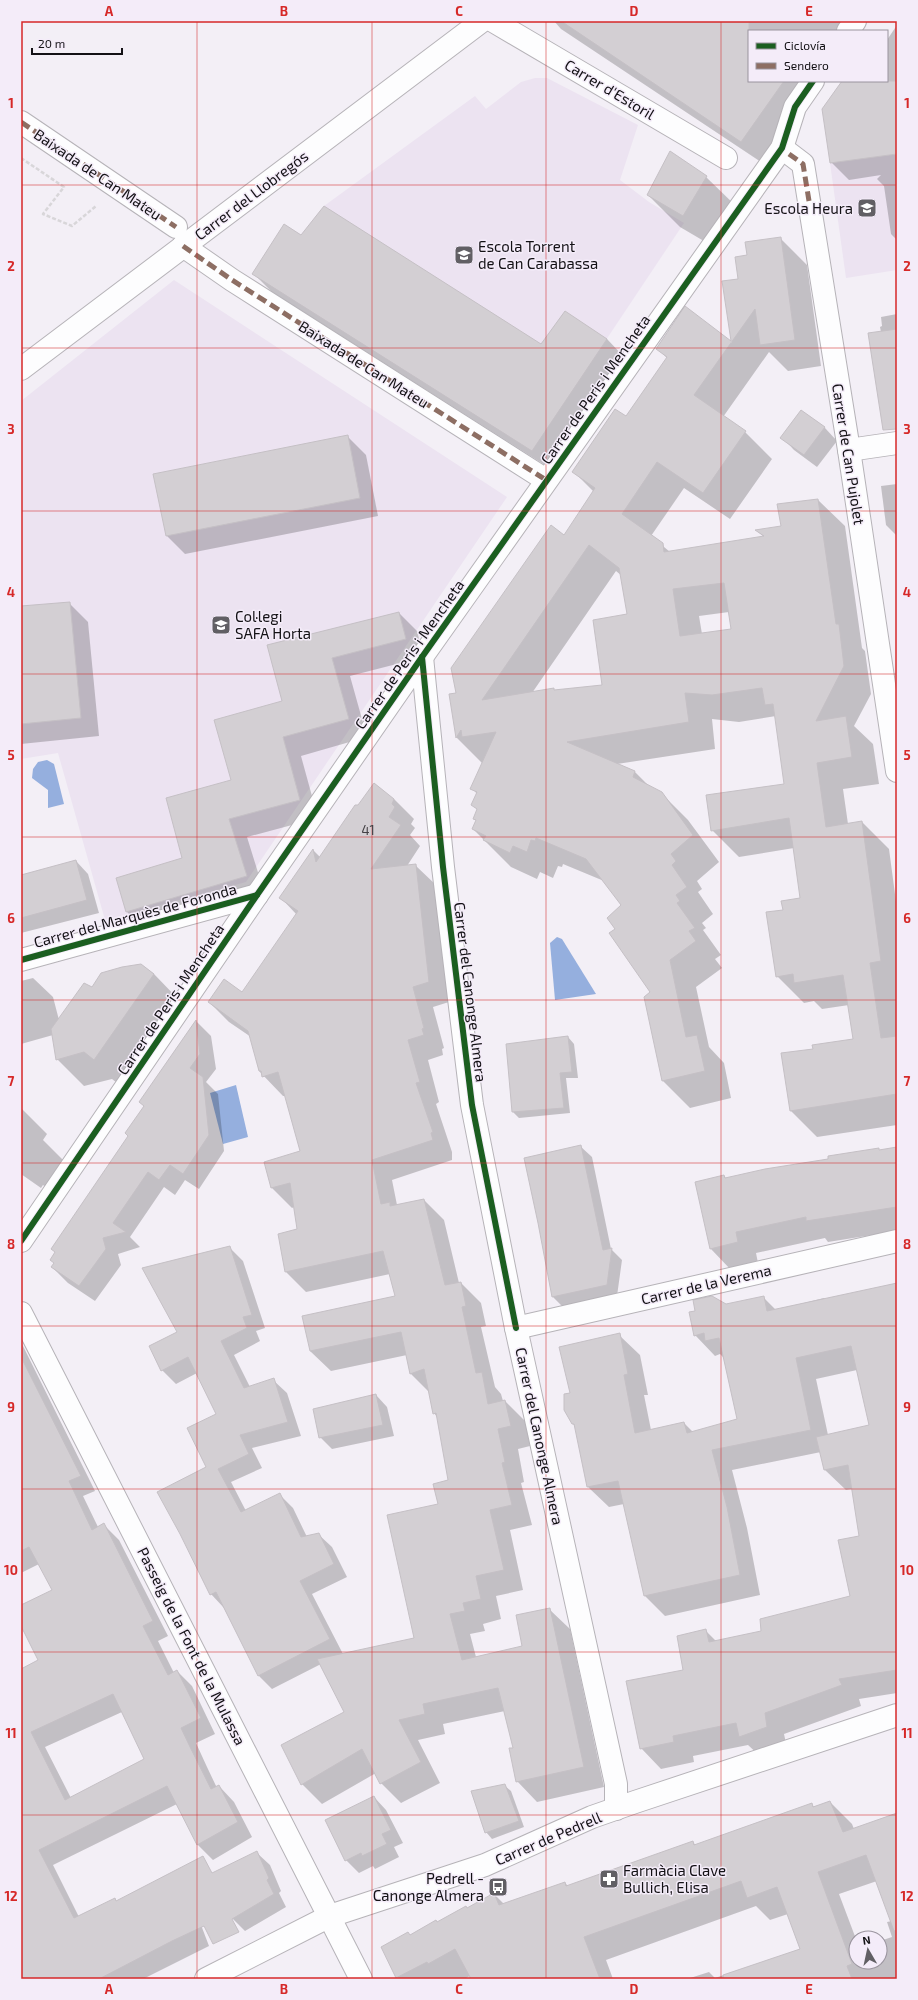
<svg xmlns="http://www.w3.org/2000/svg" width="918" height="2000" font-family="'Exo 2',sans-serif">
<rect width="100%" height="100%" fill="#f3eff6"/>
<g fill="#ece3f1">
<path d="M 535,78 L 547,78 L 638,125 L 620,180 L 649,202 L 684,223 L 532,451 L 252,274 L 284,224 L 301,235 L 324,206 L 475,96 L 486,109 L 521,82 Z"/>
<path d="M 897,154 L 897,270 L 846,278 L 830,163 Z"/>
<path d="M 174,280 L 507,497 L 246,882 L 105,920 L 58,753 L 21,759 L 21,401 Z"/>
</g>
<g fill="#95afde">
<path d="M 47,760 L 54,764 L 64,804 L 48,808 L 48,790 L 32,778 L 33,769 L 38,762 Z"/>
<path d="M 557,937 L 562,939 L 596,994 L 555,1000 L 550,943 Z"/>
<path d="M 236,1085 L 248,1137 L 223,1144 L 210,1093 Z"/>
</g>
<g fill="#0003" fill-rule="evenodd">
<path d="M 554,21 L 854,21 L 861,31 L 749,31 L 749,81 L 826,81 L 767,166 L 561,29 Z"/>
<path d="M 897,25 L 897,240 L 891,234 L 884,186 L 877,179 L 881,175 L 849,180 L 831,162 L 843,81 L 887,81 L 887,40 Z"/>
<path d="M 706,177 L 738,208 L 714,247 L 680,227 L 648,195 Z"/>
<path d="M 301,237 L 541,345 L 607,339 L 625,358 L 551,469 L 272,292 L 253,273 Z"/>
<path d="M 780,238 L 807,265 L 821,366 L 788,371 L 769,352 L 723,417 L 745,432 L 772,459 L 730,519 L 684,488 L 651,536 L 670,552 L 764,537 L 757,531 L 782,527 L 818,500 L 845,526 L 862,648 L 865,651 L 871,694 L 854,726 L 873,744 L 879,784 L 843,789 L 848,824 L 862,822 L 889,849 L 897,909 L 897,1125 L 817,1137 L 790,1110 L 814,1050 L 854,1040 L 849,1005 L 822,1009 L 814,1001 L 804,1003 L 777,976 L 784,910 L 801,899 L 794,848 L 739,857 L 712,830 L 785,785 L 776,716 L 739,722 L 712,719 L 715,749 L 617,764 L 635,772 L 649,786 L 661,793 L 688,820 L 719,862 L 697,881 L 702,889 L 698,892 L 713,914 L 702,923 L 706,928 L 703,930 L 721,955 L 715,959 L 722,968 L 696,987 L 709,1047 L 724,1063 L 731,1098 L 690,1108 L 663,1081 L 645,997 L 652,993 L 616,929 L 622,905 L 604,881 L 563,864 L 562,867 L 558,866 L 553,878 L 540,872 L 537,879 L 511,867 L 473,829 L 477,821 L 474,818 L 478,810 L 472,804 L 477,794 L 472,788 L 483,764 L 457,738 L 451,695 L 457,694 L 594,492 L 573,471 L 626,417 L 667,358 L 658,349 L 686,308 L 732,343 L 723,282 L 739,280 L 748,255 ZM 616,571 L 622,576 L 628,615 L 603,686 L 532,693 ZM 729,612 L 732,630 L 702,634 L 699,616 Z"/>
<path d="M 897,314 L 897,413 L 880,327 L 882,326 L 881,317 Z"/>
<path d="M 801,411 L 825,428 L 837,441 L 817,467 L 794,450 L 782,437 Z"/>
<path d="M 347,436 L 366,455 L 378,516 L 185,554 L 167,536 L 154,475 Z"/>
<path d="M 897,484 L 897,536 L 886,525 L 881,486 Z"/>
<path d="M 69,603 L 88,622 L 99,736 L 21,744 L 21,608 Z"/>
<path d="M 399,613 L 417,631 L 424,657 L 350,676 L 367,737 L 301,756 L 318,818 L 247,837 L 265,895 L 146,930 L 127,912 L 183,859 L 283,702 L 269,646 Z"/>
<path d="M 394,799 L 414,819 L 411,824 L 415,828 L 410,835 L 420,846 L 407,866 L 415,865 L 436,885 L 449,1002 L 433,1007 L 444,1048 L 442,1049 L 443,1055 L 428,1060 L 439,1102 L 436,1104 L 452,1152 L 452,1160 L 392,1180 L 397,1205 L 424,1200 L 444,1220 L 459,1283 L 461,1283 L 481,1303 L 486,1326 L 481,1327 L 495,1387 L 501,1394 L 503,1401 L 505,1401 L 525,1421 L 530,1446 L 518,1449 L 524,1482 L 521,1483 L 532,1525 L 510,1530 L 523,1590 L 496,1596 L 501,1619 L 483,1624 L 485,1631 L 470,1634 L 476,1657 L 523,1647 L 549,1609 L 570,1629 L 604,1787 L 537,1802 L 517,1781 L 514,1749 L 505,1711 L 443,1724 L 445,1734 L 418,1740 L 440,1783 L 401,1803 L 381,1783 L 376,1773 L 322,1804 L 302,1784 L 345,1712 L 321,1664 L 272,1689 L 259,1676 L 224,1608 L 211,1594 L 207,1467 L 218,1414 L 197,1373 L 176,1384 L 162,1370 L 178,1333 L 229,1247 L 243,1261 L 265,1328 L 256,1331 L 260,1341 L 234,1355 L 250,1387 L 273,1380 L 287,1393 L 301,1436 L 252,1448 L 262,1468 L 231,1482 L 246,1511 L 280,1495 L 293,1508 L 307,1537 L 318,1534 L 332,1547 L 347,1577 L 312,1594 L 343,1654 L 416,1639 L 439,1504 L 450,1481 L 437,1417 L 434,1413 L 429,1392 L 410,1373 L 407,1355 L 331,1371 L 310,1351 L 396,1297 L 390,1274 L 306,1292 L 286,1272 L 298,1230 L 294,1207 L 292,1208 L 272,1188 L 266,1162 L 301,1152 L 286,1096 L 283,1096 L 259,1071 L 251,1037 L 229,1022 L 209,1002 L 243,993 L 297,915 L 281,898 L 313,850 L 321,858 Z"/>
<path d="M 76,861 L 88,874 L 99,913 L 21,933 L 21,876 Z"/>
<path d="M 141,965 L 154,974 L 180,1001 L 121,1086 L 112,1079 L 84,1086 L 57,1059 L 53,1035 L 21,1044 L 21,981 L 33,978 L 53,997 L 59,1020 L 92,988 Z"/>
<path d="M 196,1021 L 211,1036 L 216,1069 L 206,1082 L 218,1094 L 224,1151 L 199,1189 L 185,1180 L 175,1195 L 164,1187 L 130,1237 L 140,1247 L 118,1254 L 121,1265 L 95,1301 L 68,1283 L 52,1267 L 129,1136 L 145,1106 L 140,1102 Z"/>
<path d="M 568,1037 L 574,1044 L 578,1078 L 566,1078 L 570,1113 L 519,1118 L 513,1112 Z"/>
<path d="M 21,1108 L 47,1134 L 43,1140 L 69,1166 L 52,1192 L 43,1185 L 41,1188 L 21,1174 Z"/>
<path d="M 580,1146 L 592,1157 L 611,1249 L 622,1260 L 617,1296 L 564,1308 L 553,1297 Z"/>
<path d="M 897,1148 L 897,1231 L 828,1242 L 825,1238 L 756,1253 L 758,1263 L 731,1270 L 711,1249 L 724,1176 L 726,1179 Z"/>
<path d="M 897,1283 L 897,1693 L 859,1699 L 861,1706 L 784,1734 L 787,1748 L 761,1757 L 748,1745 L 693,1756 L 694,1762 L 661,1769 L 641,1748 L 706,1631 L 717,1642 L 762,1632 L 852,1596 L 860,1536 L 852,1489 L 846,1490 L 825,1470 L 821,1452 L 732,1470 L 747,1528 L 760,1595 L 665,1616 L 645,1596 L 624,1504 L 609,1507 L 588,1487 L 576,1427 L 573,1424 L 571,1393 L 619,1335 L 640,1355 L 648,1395 L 644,1395 L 651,1430 L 684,1423 L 693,1432 L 738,1420 L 725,1359 L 720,1354 L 715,1356 L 695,1335 L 725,1305 L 763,1297 L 776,1310 L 824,1298 L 826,1301 ZM 857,1370 L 870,1426 L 828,1435 L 816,1379 Z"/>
<path d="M 21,1342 L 95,1491 L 83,1496 L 98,1527 L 104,1525 L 119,1540 L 168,1636 L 158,1641 L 174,1673 L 177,1671 L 192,1686 L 215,1734 L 196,1743 L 207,1767 L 217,1788 L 219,1786 L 234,1802 L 252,1837 L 213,1860 L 198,1845 L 177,1804 L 53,1865 L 79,1917 L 117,1902 L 187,1888 L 209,1946 L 143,1979 L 21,1979 L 21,1670 L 39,1661 L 21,1623 L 21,1606 L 54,1590 L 39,1564 L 21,1573 ZM 122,1712 L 146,1760 L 71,1798 L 45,1747 Z"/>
<path d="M 376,1395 L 387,1407 L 394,1436 L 332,1449 L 320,1437 Z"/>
<path d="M 504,1785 L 511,1791 L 524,1827 L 492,1839 L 486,1832 Z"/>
<path d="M 374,1797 L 386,1810 L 403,1843 L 394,1847 L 399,1857 L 375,1869 L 373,1866 L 359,1873 L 346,1860 Z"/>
<path d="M 830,1802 L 852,1824 L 854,1829 L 897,1833 L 897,1979 L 687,1979 L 709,1972 L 715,1978 L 801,1949 L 788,1914 L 770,1920 L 756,1906 L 606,1960 L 613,1979 L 497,1979 L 490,1966 L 464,1979 L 399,1979 L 382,1948 L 467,1909 L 494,1894 L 504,1904 L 565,1883 L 569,1887 L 693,1842 L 696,1846 L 812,1805 L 814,1807 ZM 877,1881 L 892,1921 L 887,1922 L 892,1937 L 880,1941 L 880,1962 L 856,1962 L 856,1939 L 839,1894 Z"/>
<path d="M 257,1853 L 270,1865 L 281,1891 L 279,1893 L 286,1907 L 245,1931 L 232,1918 Z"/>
</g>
<g fill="#d3cfd3" stroke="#c5c0c5" fill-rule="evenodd">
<path d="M 561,21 L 749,21 L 749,81 L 784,81 L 741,142 Z"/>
<path d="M 842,81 L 897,81 L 897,154 L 830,163 L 822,109 Z"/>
<path d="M 670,151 L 707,176 L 683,216 L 647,195 Z"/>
<path d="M 324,206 L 541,344 L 565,311 L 607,339 L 532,451 L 252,274 L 284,224 L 301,235 Z"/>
<path d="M 781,237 L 795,340 L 760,345 L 755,309 L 694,395 L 746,431 L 703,493 L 657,462 L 622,514 L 663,543 L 664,552 L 764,536 L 755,530 L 781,526 L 777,504 L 818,499 L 836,624 L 839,624 L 844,666 L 816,721 L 846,716 L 852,757 L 817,763 L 826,827 L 862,821 L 881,961 L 870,963 L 881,1038 L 897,1036 L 897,1094 L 790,1111 L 781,1053 L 813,1049 L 812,1045 L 853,1039 L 843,975 L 794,983 L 793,974 L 776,977 L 766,912 L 783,910 L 781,901 L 800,898 L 789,818 L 711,831 L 706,795 L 784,784 L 773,704 L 765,705 L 762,688 L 712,695 L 685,693 L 689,722 L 567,742 L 635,771 L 633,777 L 662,792 L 693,835 L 671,854 L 676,861 L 672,865 L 687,887 L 676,895 L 680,901 L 677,903 L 695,928 L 689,931 L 696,941 L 670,960 L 686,1037 L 697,1035 L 705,1071 L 662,1081 L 644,997 L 650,992 L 609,933 L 615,929 L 607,918 L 621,905 L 586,859 L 536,838 L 535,841 L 531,840 L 527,852 L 513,846 L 510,853 L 483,840 L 486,836 L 472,829 L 476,820 L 473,819 L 477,809 L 471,805 L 477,792 L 470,789 L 496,732 L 462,737 L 461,730 L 456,738 L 449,694 L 456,693 L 451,668 L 551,525 L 564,535 L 595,488 L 572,472 L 615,409 L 626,416 L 667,357 L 656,349 L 685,306 L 731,341 L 722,281 L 738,279 L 735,257 L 747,255 L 745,242 ZM 589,545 L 619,568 L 627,614 L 593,620 L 602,685 L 554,690 L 554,688 L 482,700 ZM 724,583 L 731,629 L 680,636 L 673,589 Z"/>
<path d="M 897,329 L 897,429 L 883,430 L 868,333 Z"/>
<path d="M 801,410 L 825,427 L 804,455 L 780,438 Z"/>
<path d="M 348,435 L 360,498 L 166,536 L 153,474 Z"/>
<path d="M 70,602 L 81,718 L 21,724 L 21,606 Z"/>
<path d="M 399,612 L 406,639 L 332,658 L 349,719 L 283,737 L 300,800 L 229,819 L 247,876 L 126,912 L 116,878 L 182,858 L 166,798 L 231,780 L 214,720 L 282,701 L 267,645 Z"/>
<path d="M 374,783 L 394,799 L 392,804 L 395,807 L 389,817 L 401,825 L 371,869 L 416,864 L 429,982 L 413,987 L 424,1028 L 422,1029 L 424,1035 L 408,1040 L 420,1082 L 416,1083 L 433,1132 L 431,1133 L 433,1140 L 372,1160 L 381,1204 L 390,1202 L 390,1206 L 424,1199 L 445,1285 L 461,1282 L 466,1306 L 462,1307 L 476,1373 L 482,1372 L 488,1404 L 505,1400 L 511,1426 L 498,1429 L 505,1462 L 502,1463 L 512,1505 L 490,1510 L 504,1570 L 476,1576 L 481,1599 L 463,1603 L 465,1611 L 450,1614 L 462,1660 L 522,1646 L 516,1615 L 550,1608 L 584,1767 L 516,1782 L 509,1748 L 513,1748 L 498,1688 L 423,1704 L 425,1714 L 399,1720 L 421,1762 L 380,1784 L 362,1749 L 301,1785 L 281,1745 L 344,1712 L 317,1659 L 414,1638 L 387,1515 L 438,1504 L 433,1484 L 448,1480 L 436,1413 L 433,1414 L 424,1369 L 410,1374 L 401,1332 L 310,1351 L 302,1316 L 395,1296 L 383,1251 L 285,1272 L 278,1234 L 297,1229 L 290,1183 L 271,1188 L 264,1162 L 300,1151 L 278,1072 L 262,1077 L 261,1071 L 259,1071 L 248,1031 L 208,1002 L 224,979 L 242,992 L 298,911 L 279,898 L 313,849 L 316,862 L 355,805 L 358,805 Z"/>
<path d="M 76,860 L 87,900 L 21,918 L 21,875 Z"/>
<path d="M 141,964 L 154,974 L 94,1060 L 84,1052 L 56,1060 L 51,1029 L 84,983 L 92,987 L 101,973 L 122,967 Z"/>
<path d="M 196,1020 L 200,1054 L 190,1068 L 203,1077 L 209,1135 L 183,1174 L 170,1165 L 159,1180 L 148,1172 L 113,1223 L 126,1232 L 103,1238 L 106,1249 L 79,1286 L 51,1267 L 54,1263 L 50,1260 L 55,1252 L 51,1249 L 128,1136 L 125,1133 L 144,1106 L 139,1102 Z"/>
<path d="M 568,1036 L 572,1072 L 560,1073 L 564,1108 L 512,1112 L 506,1044 Z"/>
<path d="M 581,1145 L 603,1250 L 612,1248 L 607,1285 L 552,1297 L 538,1223 L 524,1158 Z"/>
<path d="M 897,1147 L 897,1207 L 806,1221 L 806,1217 L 736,1232 L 738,1242 L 710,1249 L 695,1182 L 724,1175 L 725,1178 L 765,1169 L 828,1159 L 828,1156 L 879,1148 L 879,1150 Z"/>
<path d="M 230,1246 L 252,1315 L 243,1317 L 247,1328 L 221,1341 L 244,1388 L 274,1378 L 288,1422 L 240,1435 L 249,1454 L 218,1469 L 241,1512 L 280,1493 L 301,1537 L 319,1533 L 334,1564 L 300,1581 L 330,1639 L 258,1676 L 216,1592 L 210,1595 L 180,1534 L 157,1492 L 206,1467 L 187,1428 L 216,1414 L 188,1357 L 161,1371 L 149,1346 L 177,1332 L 142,1268 Z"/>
<path d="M 897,1283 L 897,1670 L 839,1679 L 842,1685 L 765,1713 L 767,1727 L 739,1737 L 736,1723 L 673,1736 L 674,1742 L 640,1749 L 626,1681 L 683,1670 L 677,1636 L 706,1629 L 709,1642 L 761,1631 L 760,1619 L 850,1596 L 838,1540 L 859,1536 L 848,1465 L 824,1470 L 816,1437 L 869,1425 L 851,1346 L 796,1358 L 811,1430 L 712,1450 L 727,1507 L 740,1575 L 644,1596 L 618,1481 L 587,1487 L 574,1424 L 572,1424 L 564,1410 L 564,1394 L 570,1393 L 559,1347 L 620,1333 L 628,1374 L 624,1375 L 635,1433 L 684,1422 L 687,1433 L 737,1419 L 719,1338 L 705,1341 L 704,1333 L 694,1336 L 689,1312 L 695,1311 L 693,1300 L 712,1296 L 726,1304 L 764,1296 L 767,1311 Z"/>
<path d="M 21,1357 L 81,1476 L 69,1481 L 92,1530 L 104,1523 L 153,1621 L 143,1626 L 168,1675 L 177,1670 L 201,1718 L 181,1728 L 192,1751 L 211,1789 L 219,1785 L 238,1822 L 197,1845 L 167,1786 L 39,1850 L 74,1918 L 115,1898 L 116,1901 L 203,1856 L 212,1873 L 257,1851 L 269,1878 L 267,1880 L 274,1894 L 232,1919 L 239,1932 L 213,1944 L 204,1926 L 172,1941 L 99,1979 L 21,1979 L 21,1669 L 38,1660 L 21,1626 L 21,1605 L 52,1590 L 29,1547 L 21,1551 ZM 113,1694 L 144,1759 L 65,1800 L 31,1732 Z"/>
<path d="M 376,1394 L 383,1425 L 319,1438 L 313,1409 Z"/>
<path d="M 505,1784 L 519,1821 L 485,1833 L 471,1791 Z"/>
<path d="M 374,1796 L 391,1830 L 382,1834 L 387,1844 L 362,1856 L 361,1853 L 345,1861 L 325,1820 Z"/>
<path d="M 830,1801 L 843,1832 L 897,1813 L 897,1930 L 894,1931 L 866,1855 L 818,1872 L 852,1964 L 847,1966 L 852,1979 L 724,1979 L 723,1975 L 800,1949 L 777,1887 L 747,1898 L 741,1881 L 584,1937 L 600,1979 L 471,1979 L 455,1949 L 428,1964 L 427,1962 L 396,1978 L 381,1947 L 408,1932 L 410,1935 L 436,1920 L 437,1922 L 466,1906 L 467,1908 L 494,1893 L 499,1905 L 565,1882 L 566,1886 L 693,1841 L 694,1845 L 812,1803 L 813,1807 Z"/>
</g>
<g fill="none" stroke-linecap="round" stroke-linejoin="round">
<g stroke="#b6b3b8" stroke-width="24">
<g id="minor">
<path d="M 493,21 L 726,158"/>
<path d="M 848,31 L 855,21"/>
<path d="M 21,122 L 176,227"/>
<path d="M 782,148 L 803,164 L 849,450 L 897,771"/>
<path d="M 183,246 L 232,280 L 546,480"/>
<path d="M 21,369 L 482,21"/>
<path d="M 849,450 L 897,443"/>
<path d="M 422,657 L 443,867 L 472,1105 L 516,1328 L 616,1784 L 616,1809"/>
<path d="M 21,960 L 257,895"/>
<path d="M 21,1241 L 257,895 L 422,657 L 782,148 L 795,107 L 813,81"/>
<path d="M 21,1313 L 361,1979"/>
<path d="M 516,1328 L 897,1241"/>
<path d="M 206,1979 L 330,1916 L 485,1865 L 592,1817 L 635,1802 L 897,1715"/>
</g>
</g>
<path stroke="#d8d6d9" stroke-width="2.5" stroke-dasharray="4 2" stroke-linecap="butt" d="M 21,158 L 64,187 L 43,214 L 72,226 L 96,206"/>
<use href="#minor" stroke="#fdfdfe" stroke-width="22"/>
<g stroke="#8d6e63" stroke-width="5" stroke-dasharray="10 5" stroke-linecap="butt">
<path d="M 21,122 L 176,227"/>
<path d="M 789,154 L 803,164 L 809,201"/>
<path d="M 183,246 L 232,280 L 546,480"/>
</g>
<g stroke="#f4ecf9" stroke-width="8">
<g id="cycleway">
<path d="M 422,657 L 443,867 L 472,1105 L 516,1328"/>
<path d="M 21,960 L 257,895"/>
<path d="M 21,1241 L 257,895 L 422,657 L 782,148 L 795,107 L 813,81"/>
</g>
</g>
<use href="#cycleway" stroke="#1b5e20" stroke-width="6"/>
</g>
<path fill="none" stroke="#d62828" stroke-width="1" stroke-opacity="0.55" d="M 197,21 L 197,1979M 372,21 L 372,1979M 546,21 L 546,1979M 721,21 L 721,1979M 21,185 L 897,185M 21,348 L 897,348M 21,511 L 897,511M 21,674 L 897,674M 21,837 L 897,837M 21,1000 L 897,1000M 21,1163 L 897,1163M 21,1326 L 897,1326M 21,1489 L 897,1489M 21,1652 L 897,1652M 21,1815 L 897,1815"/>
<defs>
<g id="school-square" transform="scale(1)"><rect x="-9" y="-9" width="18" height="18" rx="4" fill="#615f64" stroke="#f4ecf9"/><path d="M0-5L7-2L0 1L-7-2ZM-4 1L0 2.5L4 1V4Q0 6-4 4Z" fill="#fff"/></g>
<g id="pharmacy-square" transform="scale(1)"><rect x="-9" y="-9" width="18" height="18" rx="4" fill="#615f64" stroke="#f4ecf9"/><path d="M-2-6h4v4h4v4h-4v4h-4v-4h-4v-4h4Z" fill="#fff"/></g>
<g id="bus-square" transform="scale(1)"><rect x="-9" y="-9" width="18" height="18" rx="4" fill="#615f64" stroke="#f4ecf9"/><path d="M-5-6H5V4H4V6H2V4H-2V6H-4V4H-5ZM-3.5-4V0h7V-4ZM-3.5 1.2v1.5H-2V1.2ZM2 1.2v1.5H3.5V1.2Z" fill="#fff"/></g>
</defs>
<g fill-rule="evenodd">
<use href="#school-square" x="867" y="208"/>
<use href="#school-square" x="464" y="255"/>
<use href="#school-square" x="221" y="625"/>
<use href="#pharmacy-square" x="609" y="1879"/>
<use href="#bus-square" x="498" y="1887"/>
</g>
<g text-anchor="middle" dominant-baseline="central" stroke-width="3" stroke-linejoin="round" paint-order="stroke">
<g font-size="13" fill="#434044">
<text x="368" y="830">41</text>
</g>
<g font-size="15" fill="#131115" stroke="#f4ecf9">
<text transform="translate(610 89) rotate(31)">Carrer d'Estoril</text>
<text transform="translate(98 174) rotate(34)">Baixada de Can Mateu</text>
<text transform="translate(251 195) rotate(-37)">Carrer del Llobregós</text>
<text transform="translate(364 364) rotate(32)">Baixada de Can Mateu</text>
<text transform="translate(595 389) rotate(-55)">Carrer de Peris i Mencheta</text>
<text transform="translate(849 454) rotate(81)">Carrer de Can Pujolet</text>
<text transform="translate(409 654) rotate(-55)">Carrer de Peris i Mencheta</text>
<text transform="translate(135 915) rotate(-15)">Carrer del Marquès de Foronda</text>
<text transform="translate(471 992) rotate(83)">Carrer del Canonge Almera</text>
<text transform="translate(170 999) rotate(-56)">Carrer de Peris i Mencheta</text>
<text transform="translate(706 1284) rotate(-13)">Carrer de la Verema</text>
<text transform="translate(540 1436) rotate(78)">Carrer del Canonge Almera</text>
<text transform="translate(192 1646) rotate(63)">Passeig de la Font de la Mulassa</text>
<text transform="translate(548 1838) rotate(-23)">Carrer de Pedrell</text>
</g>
<g font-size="15" fill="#131115" stroke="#f4ecf9" text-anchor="start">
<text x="853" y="208" text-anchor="end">Escola Heura</text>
<text x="478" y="246">Escola Torrent<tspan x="478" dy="17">de Can Carabassa</tspan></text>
<text x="235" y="616">Col·legi<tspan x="235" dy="17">SAFA Horta</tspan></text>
<text x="623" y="1870">Farmàcia Clave<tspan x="623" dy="17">Bullich, Elisa</tspan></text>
<text x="484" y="1878" text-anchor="end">Pedrell -<tspan x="484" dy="17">Canonge Almera</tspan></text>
</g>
</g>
<rect width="918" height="2000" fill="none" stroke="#f4ecf9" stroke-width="44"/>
<rect x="748" y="30" width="140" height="52" fill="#f4ecf9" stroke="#9a949e"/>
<rect x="756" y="43" width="20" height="6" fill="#1b5e20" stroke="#9a949e"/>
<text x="784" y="50" font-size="12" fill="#131115">Ciclovía</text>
<rect x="756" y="63" width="20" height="6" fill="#8d6e63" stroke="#9a949e"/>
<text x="784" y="70" font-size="12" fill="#131115">Sendero</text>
<g transform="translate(868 1950) rotate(351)"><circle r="19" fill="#f4ecf9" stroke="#9a949e"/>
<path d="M0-3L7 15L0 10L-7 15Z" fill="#615f64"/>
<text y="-6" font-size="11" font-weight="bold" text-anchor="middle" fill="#131115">N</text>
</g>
<path d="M32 48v6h90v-6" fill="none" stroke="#131115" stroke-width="2"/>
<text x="38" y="48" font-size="12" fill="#131115" stroke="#f4ecf9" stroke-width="3" paint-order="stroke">20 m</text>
<rect x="22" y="22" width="874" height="1956" fill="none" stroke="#d62828" stroke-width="1.5"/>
<g font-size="13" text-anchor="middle" font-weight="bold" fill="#d62828">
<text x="109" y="16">A</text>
<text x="284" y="16">B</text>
<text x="459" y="16">C</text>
<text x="634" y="16">D</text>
<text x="809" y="16">E</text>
<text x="11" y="108">1</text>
<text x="907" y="108">1</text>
<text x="11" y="271">2</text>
<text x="907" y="271">2</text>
<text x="11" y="434">3</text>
<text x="907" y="434">3</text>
<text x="11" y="597">4</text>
<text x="907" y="597">4</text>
<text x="11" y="760">5</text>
<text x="907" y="760">5</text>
<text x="11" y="923">6</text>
<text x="907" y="923">6</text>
<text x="11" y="1086">7</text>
<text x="907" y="1086">7</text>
<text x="11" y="1249">8</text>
<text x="907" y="1249">8</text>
<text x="11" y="1412">9</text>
<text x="907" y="1412">9</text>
<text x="11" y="1575">10</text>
<text x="907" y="1575">10</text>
<text x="11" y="1738">11</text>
<text x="907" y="1738">11</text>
<text x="11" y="1901">12</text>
<text x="907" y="1901">12</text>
<text x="109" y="1994">A</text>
<text x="284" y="1994">B</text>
<text x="459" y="1994">C</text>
<text x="634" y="1994">D</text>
<text x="809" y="1994">E</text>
</g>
</svg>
